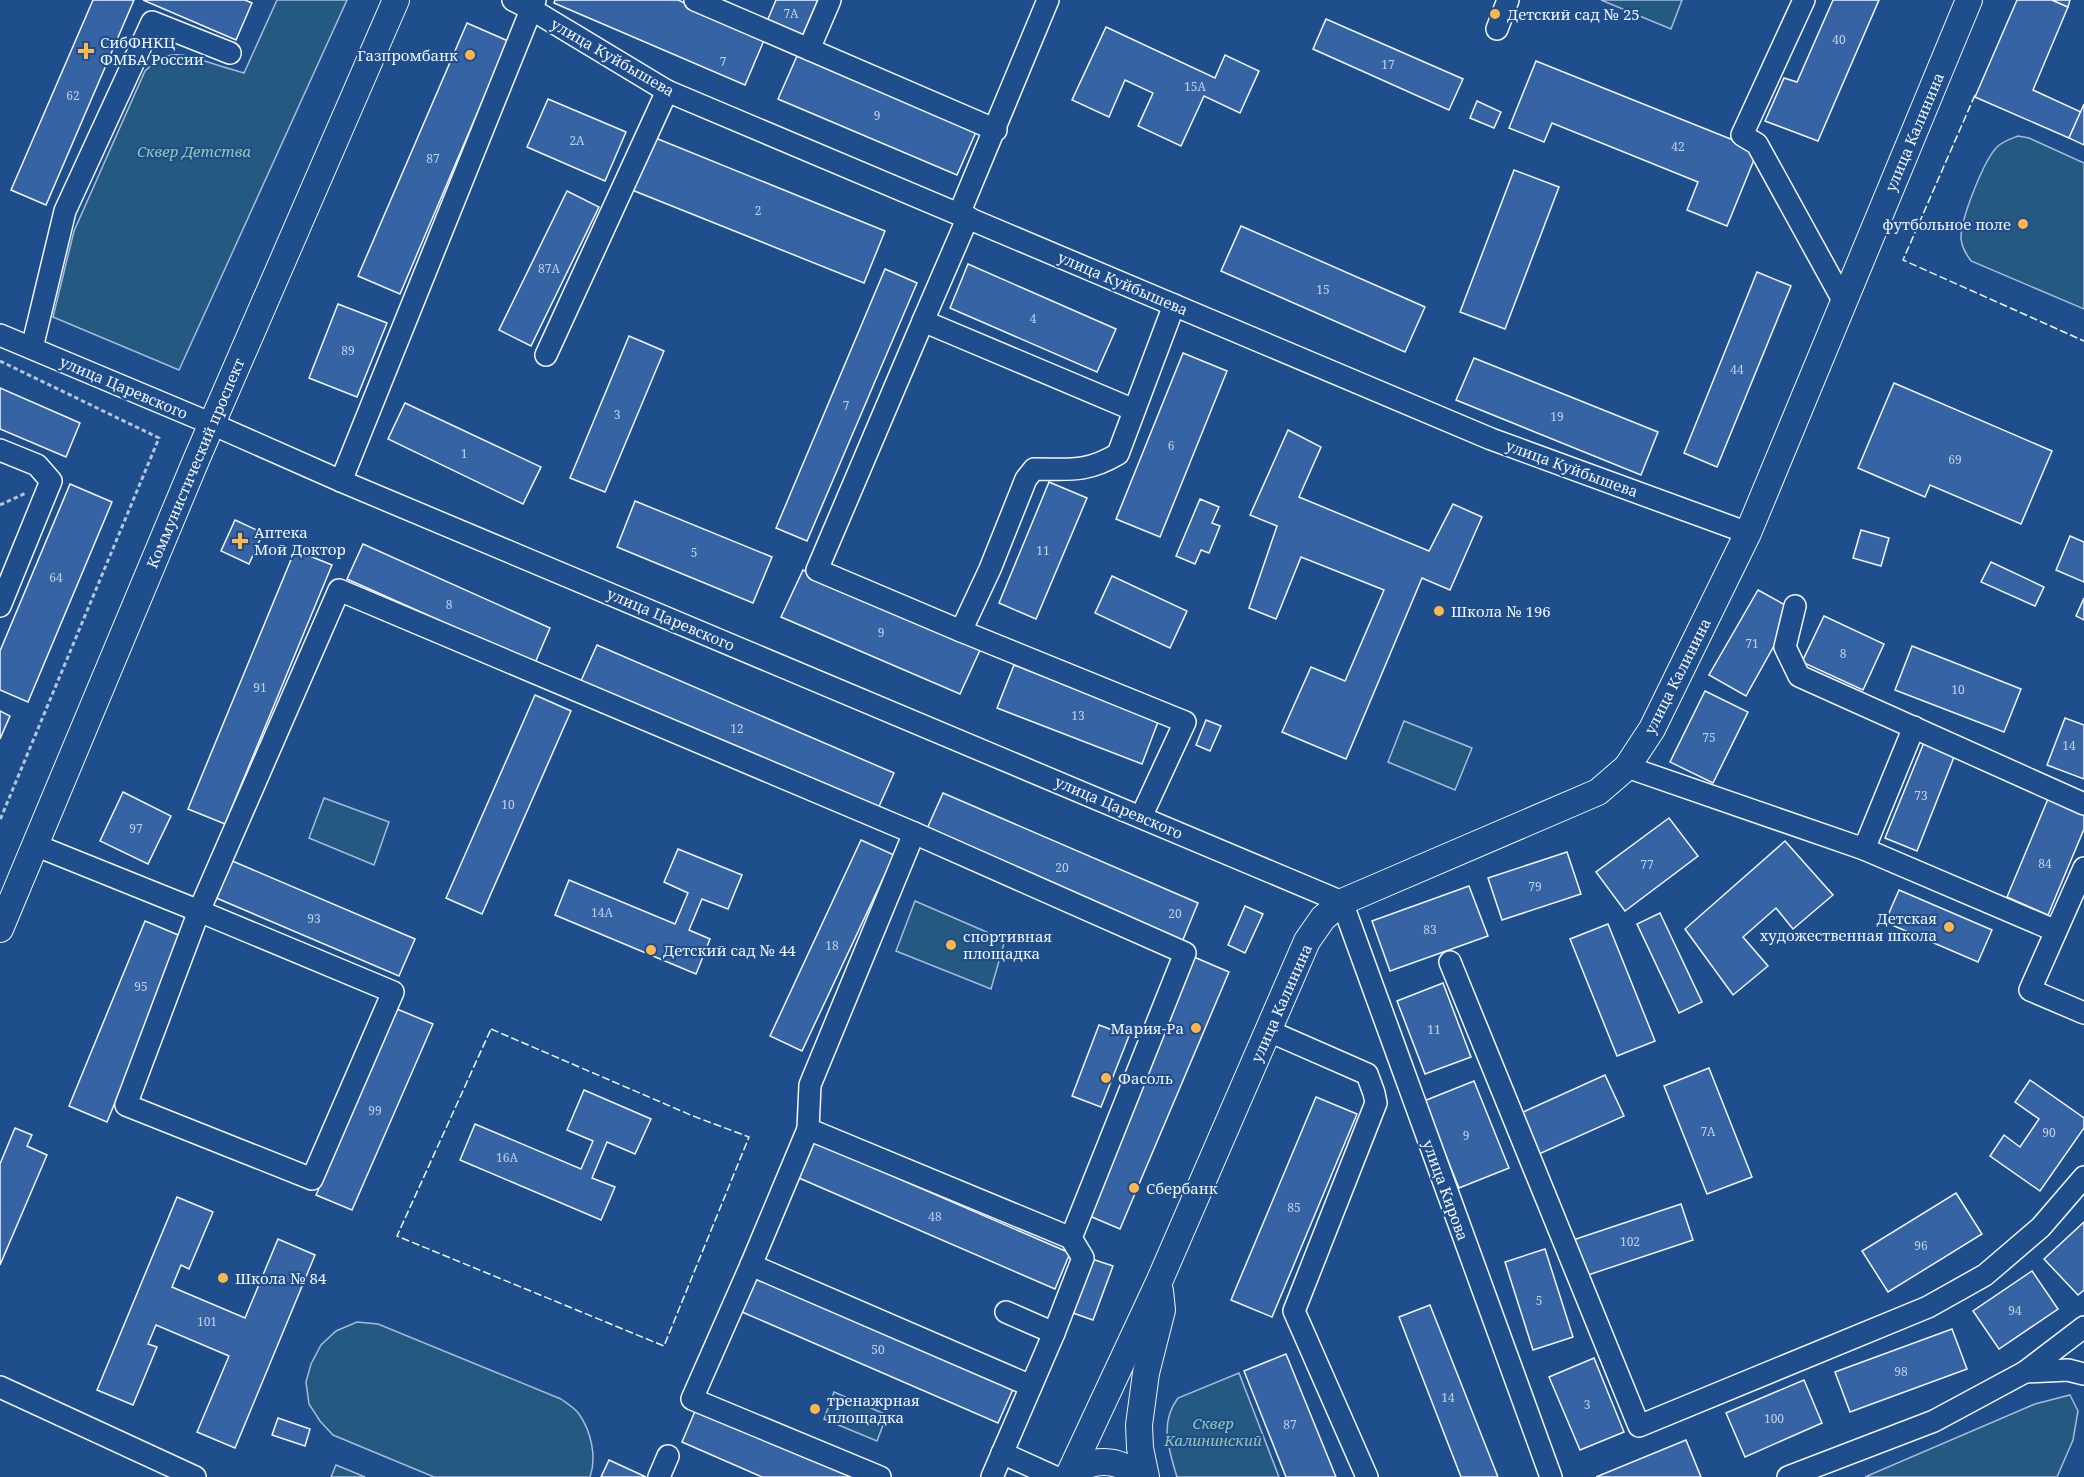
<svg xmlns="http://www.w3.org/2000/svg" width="2084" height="1477" font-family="'Noto Serif',serif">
<rect width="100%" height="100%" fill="#1f4e8c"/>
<g fill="#245a82" stroke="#a8bbd7" stroke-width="1.5">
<path d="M 277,0 L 347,0 L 179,370 L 53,317 L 74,231 L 145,71 C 164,51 178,52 202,60 C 216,65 230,69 244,73 Z"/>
<path d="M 1601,0 L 1682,0 L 1671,29 Z"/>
<path d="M 2018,136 L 2029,138 L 2084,163 L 2084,309 L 1971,261 C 1966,254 1962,248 1961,239 C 1960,220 1984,160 1997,147 C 2003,141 2010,139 2018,136 Z"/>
<path d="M 1404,721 L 1472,748 L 1455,790 L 1388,762 Z"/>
<path d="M 324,798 L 389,822 L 374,865 L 309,838 Z"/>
<path d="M 915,901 L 1005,940 L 991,989 L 896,951 Z"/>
<path d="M 357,1322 L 378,1324 L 561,1399 C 566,1403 575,1408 579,1414 C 591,1431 597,1457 590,1477 L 434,1477 L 333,1435 L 320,1421 L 309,1404 L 306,1382 L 311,1364 L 321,1345 L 336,1331 Z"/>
<path d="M 1239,1373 L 1279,1477 L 1177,1477 C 1169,1450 1159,1423 1178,1398 Z"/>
<path d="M 834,1392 L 887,1415 L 877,1441 L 824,1419 Z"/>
<path d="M 2070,1395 L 2078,1411 L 2073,1440 L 2057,1477 L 1865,1477 L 2035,1404 Z"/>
<path d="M 336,1465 L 365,1477 L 331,1477 Z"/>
</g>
<g fill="#3563a3" stroke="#f2f6ff" stroke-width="1.5">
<path d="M 93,0 L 134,0 L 46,205 L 11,190 Z"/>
<path d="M 143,0 L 245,0 L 252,3 L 236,40 Z"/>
<path d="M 555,0 L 678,0 L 765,38 L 745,85 L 554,3 Z"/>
<path d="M 776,0 L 818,0 L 800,41 L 765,26 Z"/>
<path d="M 1833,0 L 1879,0 L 1818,141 L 1765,121 L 1784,78 L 1797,82 Z"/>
<path d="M 2017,0 L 2052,0 L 2068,7 L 2033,90 L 2081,112 L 2069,138 L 1975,97 Z"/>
<path d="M 2052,0 L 2070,0 L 2068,7 Z"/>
<path d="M 1326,19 L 1463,79 L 1449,110 L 1313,49 Z"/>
<path d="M 467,23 L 508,41 L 400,294 L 358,276 Z"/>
<path d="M 1106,27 L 1215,78 L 1225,55 L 1259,71 L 1240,113 L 1204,96 L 1181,146 L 1138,126 L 1153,93 L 1125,80 L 1109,117 L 1072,100 Z"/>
<path d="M 797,56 L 976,132 L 957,175 L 778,99 Z"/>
<path d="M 1536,61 L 1758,150 L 1727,226 L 1687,210 L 1698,182 L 1552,123 L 1544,142 L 1509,128 Z"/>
<path d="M 548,99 L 626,132 L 605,181 L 527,147 Z"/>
<path d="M 1477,101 L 1501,112 L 1494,128 L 1470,118 Z"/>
<path d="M 2084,104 L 2084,145 L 2069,138 Z"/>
<path d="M 653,137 L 885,231 L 864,283 L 632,190 Z"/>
<path d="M 1514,170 L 1559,187 L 1505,329 L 1460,312 Z"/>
<path d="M 567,191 L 599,207 L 531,346 L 499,330 Z"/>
<path d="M 1241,226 L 1425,307 L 1405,352 L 1221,271 Z"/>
<path d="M 968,264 L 1116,329 L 1097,372 L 950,308 Z"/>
<path d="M 885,269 L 917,283 L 807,541 L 776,528 Z"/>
<path d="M 1757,272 L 1791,286 L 1717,467 L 1684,453 Z"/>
<path d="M 338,304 L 387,323 L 357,397 L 309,378 Z"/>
<path d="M 629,336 L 664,351 L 605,492 L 570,478 Z"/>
<path d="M 1183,353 L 1227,371 L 1160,537 L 1116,519 Z"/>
<path d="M 1474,358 L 1658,432 L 1641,475 L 1456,400 Z"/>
<path d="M 1894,383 L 2052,451 L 2021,524 L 1930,485 L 1925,497 L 1858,468 Z"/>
<path d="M 0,388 L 80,423 L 66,457 L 0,429 Z"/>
<path d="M 405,403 L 541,467 L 523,504 L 388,439 Z"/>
<path d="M 1288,430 L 1321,447 L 1299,497 L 1429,551 L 1453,504 L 1482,517 L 1450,590 L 1422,578 L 1346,759 L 1282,732 L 1311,667 L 1345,681 L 1384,590 L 1301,557 L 1276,619 L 1249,608 L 1277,526 L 1250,515 Z"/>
<path d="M 1049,482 L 1087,498 L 1036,619 L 999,603 Z"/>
<path d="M 70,484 L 112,502 L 28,702 L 0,690 L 0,651 Z"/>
<path d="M 1200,499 L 1219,507 L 1212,523 L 1220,526 L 1209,553 L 1201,550 L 1195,564 L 1176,556 Z"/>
<path d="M 635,501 L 772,557 L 753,603 L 617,547 Z"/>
<path d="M 235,520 L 263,533 L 249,564 L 221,551 Z"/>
<path d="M 1861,530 L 1889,538 L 1881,566 L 1853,558 Z"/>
<path d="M 2070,536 L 2084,542 L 2084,582 L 2056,570 Z"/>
<path d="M 363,544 L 550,628 L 535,663 L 347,579 Z"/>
<path d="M 295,550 L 332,565 L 225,824 L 188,809 Z"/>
<path d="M 1991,562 L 2044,587 L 2035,606 L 1981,582 Z"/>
<path d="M 803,570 L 981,648 L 960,694 L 781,617 Z"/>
<path d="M 1112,576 L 1187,611 L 1170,648 L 1095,613 Z"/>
<path d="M 1758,590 L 1794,610 L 1746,696 L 1709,675 Z"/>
<path d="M 2084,598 L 2084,620 L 2076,616 Z"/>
<path d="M 1824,616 L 1884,644 L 1863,690 L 1802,662 Z"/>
<path d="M 597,645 L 894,773 L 877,811 L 580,683 Z"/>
<path d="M 1912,646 L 2021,689 L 2004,732 L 1895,690 Z"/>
<path d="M 1014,665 L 1158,722 L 1142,764 L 997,708 Z"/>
<path d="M 1705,691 L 1748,712 L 1713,783 L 1670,762 Z"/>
<path d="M 535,695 L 571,711 L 482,914 L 446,898 Z"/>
<path d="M 0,711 L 10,716 L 0,739 Z"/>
<path d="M 2065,718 L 2084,725 L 2084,779 L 2047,765 Z"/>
<path d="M 1206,720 L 1221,726 L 1210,751 L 1196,745 Z"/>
<path d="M 1925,740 L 1956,752 L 1917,851 L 1885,838 Z"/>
<path d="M 123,792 L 171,816 L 148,864 L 100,841 Z"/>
<path d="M 943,793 L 1198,903 L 1182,942 L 926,831 Z"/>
<path d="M 2050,794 L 2084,809 L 2084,829 L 2048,915 L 2007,897 Z"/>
<path d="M 1669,818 L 1698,856 L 1625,911 L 1596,872 Z"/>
<path d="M 861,840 L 894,855 L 802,1051 L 770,1036 Z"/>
<path d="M 1785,841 L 1833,895 L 1793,929 L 1776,908 L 1743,937 L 1768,966 L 1733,995 L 1685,929 Z"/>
<path d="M 678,849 L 742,875 L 728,909 L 702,899 L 689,930 L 710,939 L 696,974 L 555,915 L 569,880 L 675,924 L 688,893 L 664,882 Z"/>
<path d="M 1567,852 L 1581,894 L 1502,920 L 1488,878 Z"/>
<path d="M 230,860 L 415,939 L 399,976 L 214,897 Z"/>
<path d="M 1469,886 L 1488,936 L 1390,971 L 1372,921 Z"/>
<path d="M 1899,890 L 1992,930 L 1978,962 L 1885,922 Z"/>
<path d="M 1245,906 L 1263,914 L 1245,953 L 1228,945 Z"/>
<path d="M 1660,913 L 1702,1002 L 1679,1013 L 1637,924 Z"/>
<path d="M 145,921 L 183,937 L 107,1122 L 69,1106 Z"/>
<path d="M 1608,924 L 1655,1041 L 1617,1056 L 1570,939 Z"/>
<path d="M 1194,957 L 1229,972 L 1120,1229 L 1085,1214 Z"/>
<path d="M 1443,983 L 1471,1057 L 1425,1074 L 1397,1001 Z"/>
<path d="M 397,1009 L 433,1024 L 352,1210 L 316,1195 Z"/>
<path d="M 1099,1025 L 1129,1036 L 1101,1107 L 1072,1096 Z"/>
<path d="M 1709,1068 L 1752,1177 L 1707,1194 L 1664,1086 Z"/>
<path d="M 1605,1075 L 1624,1116 L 1539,1154 L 1521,1113 Z"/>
<path d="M 2030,1080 L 2084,1118 L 2084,1128 L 2040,1191 L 1990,1156 L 2004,1135 L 2020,1147 L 2039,1119 L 2015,1102 Z"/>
<path d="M 1474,1081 L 1509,1168 L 1459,1188 L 1424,1101 Z"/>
<path d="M 584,1090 L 651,1119 L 635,1154 L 607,1142 L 592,1178 L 615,1187 L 601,1220 L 460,1160 L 475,1124 L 581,1169 L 593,1141 L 567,1130 Z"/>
<path d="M 1316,1097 L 1357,1114 L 1272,1317 L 1231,1300 Z"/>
<path d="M 15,1128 L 32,1135 L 27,1146 L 47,1155 L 0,1265 L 0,1164 Z"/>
<path d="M 814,1142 L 1070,1253 L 1055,1289 L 799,1178 Z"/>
<path d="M 1956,1193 L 1982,1234 L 1888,1292 L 1862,1251 Z"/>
<path d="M 177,1197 L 213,1212 L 189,1269 L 181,1265 L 172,1287 L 245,1318 L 278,1239 L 315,1255 L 235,1448 L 197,1432 L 229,1356 L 156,1325 L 148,1344 L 157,1347 L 133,1405 L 97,1390 Z"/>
<path d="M 1681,1204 L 1693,1240 L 1579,1278 L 1567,1242 Z"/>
<path d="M 2084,1222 L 2084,1290 L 2078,1295 L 2044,1259 Z"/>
<path d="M 1545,1249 L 1573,1337 L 1533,1350 L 1505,1262 Z"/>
<path d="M 1092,1259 L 1113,1266 L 1093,1320 L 1073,1313 Z"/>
<path d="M 2032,1271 L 2058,1309 L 1999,1349 L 1973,1311 Z"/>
<path d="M 757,1275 L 1014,1387 L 998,1423 L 742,1312 Z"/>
<path d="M 1430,1305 L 1498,1477 L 1461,1477 L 1399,1317 Z"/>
<path d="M 1952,1329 L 1967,1369 L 1850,1412 L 1835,1372 Z"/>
<path d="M 1286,1354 L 1336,1477 L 1286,1477 L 1244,1371 Z"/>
<path d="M 1594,1358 L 1624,1432 L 1580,1450 L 1549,1377 Z"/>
<path d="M 1804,1380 L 1822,1423 L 1745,1457 L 1726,1413 Z"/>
<path d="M 698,1404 L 867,1477 L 762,1477 L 682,1442 Z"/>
<path d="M 278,1418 L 310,1429 L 305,1446 L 272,1435 Z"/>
<path d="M 1686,1440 L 1701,1477 L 1596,1477 Z"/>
<path d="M 609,1460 L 646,1477 L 601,1477 Z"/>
</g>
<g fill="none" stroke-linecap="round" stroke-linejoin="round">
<g stroke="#f2f6ff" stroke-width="24">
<g id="minor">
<path d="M 513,0 L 531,9 L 667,91 L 1491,439 L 1748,533"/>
<path d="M 695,0 L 996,130"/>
<path d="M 1804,0 L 1742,135 L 1757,144 L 1844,302"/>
<path d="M 1497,29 L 1508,0"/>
<path d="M 809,49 L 830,0"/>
<path d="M 959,214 L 1048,0"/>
<path d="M 968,217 L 923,321 L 1134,410"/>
<path d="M 923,321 L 817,570 L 961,631"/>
<path d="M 0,335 L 212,424 L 341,481 L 1342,902 L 1551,1477"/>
<path d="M 32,348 L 65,211 L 152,22 L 230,53"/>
<path d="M 546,355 L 667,91"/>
<path d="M 0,450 L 37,465 L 51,481 L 0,606"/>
<path d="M 341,481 L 535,0"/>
<path d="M 1795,606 L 1785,647 L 1799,676 L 2084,804"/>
<path d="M 1627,767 L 1864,849 L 1914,727"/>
<path d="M 1141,817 L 1185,722 L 961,631 L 990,569 L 1026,479 L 1034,469 C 1069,469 1086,473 1118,454 L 1174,305"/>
<path d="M 914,833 L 810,1085 L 808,1129 L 1071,1238"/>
<path d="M 35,845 L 199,911 L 126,1105 L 312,1179 L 393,992 L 199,911 L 339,590 L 914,833 L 1185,953 L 1071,1238 L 1083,1258 L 1054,1333 L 1006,1312"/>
<path d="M 1864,849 L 2056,931"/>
<path d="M 2084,868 L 2030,990 L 2084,1013"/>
<path d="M 1450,962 L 1639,1426 L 1928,1307 L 1985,1275 L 2041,1227 L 2084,1177"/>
<path d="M 1269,1031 L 1367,1074 L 1374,1093 L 1376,1103 L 1294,1311 L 1367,1477"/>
<path d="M 808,1129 L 751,1265 L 1031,1386"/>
<path d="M 751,1265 L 692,1399 L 880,1477"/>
<path d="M 2025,1372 L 2068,1370 L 2084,1374"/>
<path d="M 0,1387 L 195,1477"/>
<path d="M 1002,1453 L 1055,1477"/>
<path d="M 659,1477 L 668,1456"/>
<path d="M 992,1477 L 1054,1333"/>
<path d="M 1788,1477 L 1934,1421 L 2025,1372 L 2084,1327"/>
</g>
</g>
<g stroke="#f2f6ff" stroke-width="28">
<g id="major">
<path d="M 0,929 L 197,458 L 396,0"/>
<path d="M 1068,1477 L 1159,1282 L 1307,941 L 1323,918 L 1342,902 L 1598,792 L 1627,767 L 1652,729 L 1748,533 L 1969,0"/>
<path d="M 1070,1477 C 1090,1456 1119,1458 1139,1477"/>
<path d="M 1146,1477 L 1140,1448 L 1139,1425 L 1146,1373 L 1162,1310 L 1160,1291"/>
</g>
</g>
<g stroke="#b3c4dc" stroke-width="3" stroke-dasharray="4.5 3" stroke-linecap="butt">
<path d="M 0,361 L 159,438 L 0,820"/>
<path d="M 0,505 L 26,493"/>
</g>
<use href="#minor" stroke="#1f4e8c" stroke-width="21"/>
<use href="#major" stroke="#1f4e8c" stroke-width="26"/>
<g stroke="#f2f6ff" stroke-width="1.5" stroke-dasharray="8 3" stroke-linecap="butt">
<path d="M 1975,95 L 1903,260 L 2084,341"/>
<path d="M 491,1029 L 693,1116 L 749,1137 L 664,1346 L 397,1236 Z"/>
</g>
</g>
<g fill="#ffb74d" stroke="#1f4e8c" stroke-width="2">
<circle cx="1495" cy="14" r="6"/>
<path d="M83 42h6v6h6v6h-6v6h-6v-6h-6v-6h6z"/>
<circle cx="470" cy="55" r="6"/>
<circle cx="2023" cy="224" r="6"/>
<path d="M237 532h6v6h6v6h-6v6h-6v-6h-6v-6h6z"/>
<circle cx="1439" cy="611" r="6"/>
<circle cx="1949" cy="927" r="6"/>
<circle cx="951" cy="945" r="6"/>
<circle cx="651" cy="950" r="6"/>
<circle cx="1196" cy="1028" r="6"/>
<circle cx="1106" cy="1078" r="6"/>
<circle cx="1134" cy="1188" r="6"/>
<circle cx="223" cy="1278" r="6"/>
<circle cx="815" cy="1409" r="6"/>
</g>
<g text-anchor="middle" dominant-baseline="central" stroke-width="4.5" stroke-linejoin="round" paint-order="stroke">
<g font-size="12" fill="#c3d1e8">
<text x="791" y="13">7А</text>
<text x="1839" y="39">40</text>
<text x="723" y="61">7</text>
<text x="1388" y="64">17</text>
<text x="1195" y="86">15А</text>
<text x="73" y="95">62</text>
<text x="877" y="115">9</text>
<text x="577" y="140">2А</text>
<text x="1678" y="146">42</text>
<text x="433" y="158">87</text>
<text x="758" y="210">2</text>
<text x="549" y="268">87А</text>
<text x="1323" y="289">15</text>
<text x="1033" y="318">4</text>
<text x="348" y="350">89</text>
<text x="1737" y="369">44</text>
<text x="846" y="405">7</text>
<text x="617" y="414">3</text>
<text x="1557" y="416">19</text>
<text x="1171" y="445">6</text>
<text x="464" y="453">1</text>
<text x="1955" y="459">69</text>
<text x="1043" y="550">11</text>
<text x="694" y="552">5</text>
<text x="56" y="577">64</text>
<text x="449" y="604">8</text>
<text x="881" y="632">9</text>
<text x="1752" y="643">71</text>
<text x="1843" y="653">8</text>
<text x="260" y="687">91</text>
<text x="1958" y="689">10</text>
<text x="1078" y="715">13</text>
<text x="737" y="728">12</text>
<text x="1709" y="737">75</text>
<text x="2069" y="745">14</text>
<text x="1921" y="795">73</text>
<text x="508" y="804">10</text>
<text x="136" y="828">97</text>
<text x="2045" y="863">84</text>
<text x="1647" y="864">77</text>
<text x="1062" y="867">20</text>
<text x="1535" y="886">79</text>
<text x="602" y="912">14А</text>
<text x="1175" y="913">20</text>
<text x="314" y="918">93</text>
<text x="1430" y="929">83</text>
<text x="832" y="945">18</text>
<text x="141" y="986">95</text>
<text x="1434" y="1029">11</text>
<text x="375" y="1110">99</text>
<text x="1708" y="1131">7А</text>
<text x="2049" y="1132">90</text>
<text x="1466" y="1135">9</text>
<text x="507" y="1157">16А</text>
<text x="1294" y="1207">85</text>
<text x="935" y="1216">48</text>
<text x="1630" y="1241">102</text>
<text x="1921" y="1245">96</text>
<text x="1539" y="1300">5</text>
<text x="2015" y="1310">94</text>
<text x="207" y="1321">101</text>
<text x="878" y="1349">50</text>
<text x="1901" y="1371">98</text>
<text x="1448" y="1397">14</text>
<text x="1587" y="1404">3</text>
<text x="1774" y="1418">100</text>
<text x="1290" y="1424">87</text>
</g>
<g font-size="15" fill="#f2f6ff" stroke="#1f4e8c" text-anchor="start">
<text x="1507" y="14">Детский сад № 25</text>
<text x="100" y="42">СибФНКЦ<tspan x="100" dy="17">ФМБА России</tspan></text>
<text x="458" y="55" text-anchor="end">Газпромбанк</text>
<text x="2011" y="224" text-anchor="end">футбольное поле</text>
<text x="254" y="532">Аптека<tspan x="254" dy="17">Мой Доктор</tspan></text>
<text x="1451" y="611">Школа № 196</text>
<text x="1937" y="918" text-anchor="end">Детская<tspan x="1937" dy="17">художественная школа</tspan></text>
<text x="963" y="936">спортивная<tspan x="963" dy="17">площадка</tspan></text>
<text x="663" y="950">Детский сад № 44</text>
<text x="1184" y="1028" text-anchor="end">Мария-Ра</text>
<text x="1118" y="1078">Фасоль</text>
<text x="1146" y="1188">Сбербанк</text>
<text x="235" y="1278">Школа № 84</text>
<text x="827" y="1400">тренажрная<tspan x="827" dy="17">площадка</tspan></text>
</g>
<g font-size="15" fill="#f2f6ff" stroke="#1f4e8c">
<text transform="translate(613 57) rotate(30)">улица Куйбышева</text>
<text transform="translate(1914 132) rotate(-67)">улица Калинина</text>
<text transform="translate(1123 283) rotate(23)">улица Куйбышева</text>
<text transform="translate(124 387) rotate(23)">улица Царевского</text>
<text transform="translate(195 463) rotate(-67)">Коммунистический проспект</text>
<text transform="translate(1572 468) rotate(20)">улица Куйбышева</text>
<text transform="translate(671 619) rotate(23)">улица Царевского</text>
<text transform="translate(1677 676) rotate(-63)">улица Калинина</text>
<text transform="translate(1119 807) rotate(23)">улица Царевского</text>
<text transform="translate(1281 1003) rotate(-66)">улица Калинина</text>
<text transform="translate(1446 1190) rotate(70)">улица Кирова</text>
</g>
<g font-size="15" font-style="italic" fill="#97c8a6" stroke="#1f4e8c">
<text x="194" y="151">Сквер Детства</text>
<text x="1213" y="1423">Сквер<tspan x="1213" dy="17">Калининский</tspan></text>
</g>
</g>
</svg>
